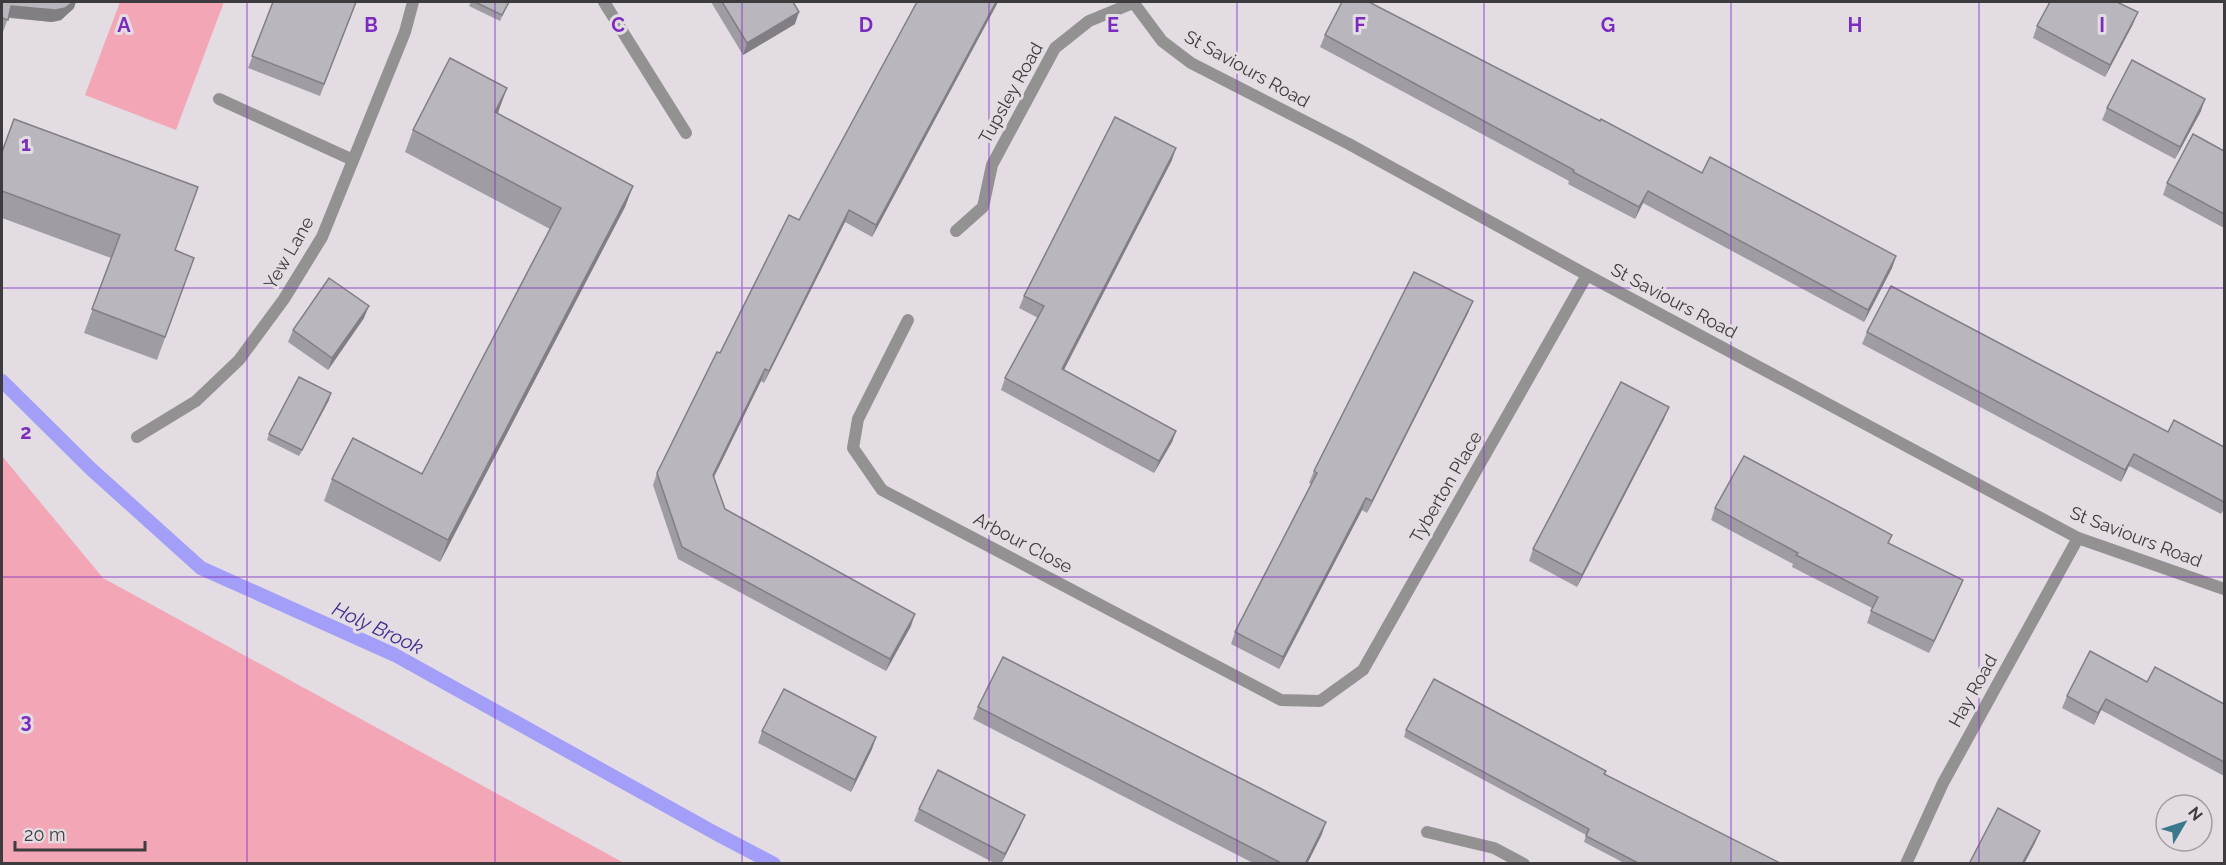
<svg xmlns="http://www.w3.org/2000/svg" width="2226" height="865" font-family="Raleway,sans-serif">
  <rect width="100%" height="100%" fill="#e3dde3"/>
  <g fill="#f3a6b5">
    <path d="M 120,2 L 224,2 L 176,130 L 85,95 Z"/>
    <path d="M 2,456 L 103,578 L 624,863 L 2,863 Z"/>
  </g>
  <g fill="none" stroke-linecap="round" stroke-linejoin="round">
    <path stroke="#a39ff8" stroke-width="14" d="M 2,381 L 91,469 L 201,568 L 395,655 L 715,833 L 774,864"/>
    <g stroke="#949192" stroke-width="12">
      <path d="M 604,2 L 686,133"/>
      <path d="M 1133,2 L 1162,41 L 1191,63 L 1349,144 L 1587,275 L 2078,538 L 2224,589"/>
      <path d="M 219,99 L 353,160"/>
      <path d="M 956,231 L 983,207 L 992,165 L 1055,48 L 1089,21 L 1133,3"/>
      <path d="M 908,320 L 858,419 L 853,448 L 882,490 L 1281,700 L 1320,701 L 1363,670 L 1587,275"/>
      <path d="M 137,437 L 196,401 L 239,360 L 284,299 L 322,237 L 405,32 L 413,2"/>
      <path d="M 1427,832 L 1494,848 L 1524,864"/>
      <path d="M 1906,864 L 1943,783 L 2078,538"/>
    </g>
  </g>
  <g fill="#9f9da3">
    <path d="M 2,2 L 74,8 L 61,20 L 52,22 L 8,18 L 3,32 L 2,31 Z"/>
    <path d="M 273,2 L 356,2 L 320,96 L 248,68 Z"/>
    <path d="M 471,2 L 509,2 L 500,21 L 469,6 Z"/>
    <path d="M 711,2 L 793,2 L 795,24 L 743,55 Z"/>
    <path d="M 998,2 L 872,237 L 845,222 L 764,383 L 761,381 L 714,477 L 725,509 L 911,626 L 886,671 L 678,559 L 653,485 L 657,473 L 720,353 L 799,220 Z"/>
    <path d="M 2133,24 L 2105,77 L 2033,38 L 2037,26 Z"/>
    <path d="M 1325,35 L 1600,121 L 1702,173 L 1896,256 L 1892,268 L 1864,322 L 1643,203 L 1635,219 L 1568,184 L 1569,181 L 1320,47 Z"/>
    <path d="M 2107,108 L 2201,111 L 2175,159 L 2102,120 Z"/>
    <path d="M 499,110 L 498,114 L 633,186 L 625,207 L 440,562 L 324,501 L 332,479 L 422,474 L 550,229 L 405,152 L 413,130 Z"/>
    <path d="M 2224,151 L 2224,228 L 2163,195 L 2167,183 Z"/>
    <path d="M 2,152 L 175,250 L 194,258 L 157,360 L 84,333 L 111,258 L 2,218 Z"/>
    <path d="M 1172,160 L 1064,370 L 1176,431 L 1172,442 L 1154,473 L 1001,390 L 1005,378 L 1038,318 L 1019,308 L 1024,296 Z"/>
    <path d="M 1473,301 L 1468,313 L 1367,513 L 1362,510 L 1279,669 L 1231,644 L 1235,632 L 1311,484 L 1309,483 L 1314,471 Z"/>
    <path d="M 364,318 L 328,370 L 288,342 L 293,330 Z"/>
    <path d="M 1867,332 L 2168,432 L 2224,447 L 2224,509 L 2221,514 L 2129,466 L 2121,482 L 1862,344 Z"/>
    <path d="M 329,400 L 299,456 L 267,440 L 269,434 Z"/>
    <path d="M 1664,419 L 1577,587 L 1529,561 L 1533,549 Z"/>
    <path d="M 1715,508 L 1889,544 L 1958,592 L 1929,653 L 1867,623 L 1872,608 L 1792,567 L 1793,564 L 1711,520 Z"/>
    <path d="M 2067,696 L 2224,704 L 2224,776 L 2101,710 L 2094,725 L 2062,708 Z"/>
    <path d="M 978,707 L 1322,834 L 1307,864 L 1255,864 L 973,719 Z"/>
    <path d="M 1406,730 L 1604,775 L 1782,864 L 1626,864 L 1584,842 L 1586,835 L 1404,737 Z"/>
    <path d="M 762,731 L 876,737 L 872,749 L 851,792 L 758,743 Z"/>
    <path d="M 919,809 L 1020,827 L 1001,864 L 996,864 L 914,821 Z"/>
  </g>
  <g fill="#827f84">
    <path d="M 76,2 L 74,8 L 61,20 L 52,22 L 7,17 L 11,6 Z"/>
    <path d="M 996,2 L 998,2 L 872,237 L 876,225 Z"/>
    <path d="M 799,12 L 795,24 L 743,55 L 747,43 Z"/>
    <path d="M 2138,12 L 2133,24 L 2105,77 L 2110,65 Z"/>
    <path d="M 507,88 L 499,110 L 487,134 L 495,112 Z"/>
    <path d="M 2205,99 L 2201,111 L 2175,159 L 2180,147 Z"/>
    <path d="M 1176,148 L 1172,160 L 1058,381 L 1062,369 Z"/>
    <path d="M 633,186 L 625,207 L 440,562 L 448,540 Z"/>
    <path d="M 1648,191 L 1643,203 L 1635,219 L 1639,207 Z"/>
    <path d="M 849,210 L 845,222 L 764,383 L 769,371 Z"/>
    <path d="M 1896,256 L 1892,268 L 1864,322 L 1868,310 Z"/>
    <path d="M 1473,301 L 1468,313 L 1367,513 L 1372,501 Z"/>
    <path d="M 369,306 L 364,318 L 328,370 L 332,358 Z"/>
    <path d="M 765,369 L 761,381 L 709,487 L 713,475 Z"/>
    <path d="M 331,393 L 329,400 L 299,456 L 302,450 Z"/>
    <path d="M 1669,407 L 1664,419 L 1577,587 L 1582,575 Z"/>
    <path d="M 1176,431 L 1172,442 L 1154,473 L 1159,461 Z"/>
    <path d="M 2134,454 L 2129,466 L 2121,482 L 2125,470 Z"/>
    <path d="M 1366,498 L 1362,510 L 1279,669 L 1283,657 Z"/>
    <path d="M 1963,580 L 1958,592 L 1929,653 L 1934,641 Z"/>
    <path d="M 915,614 L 911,626 L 886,671 L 890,659 Z"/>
    <path d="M 2106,699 L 2101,710 L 2094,725 L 2098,713 Z"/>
    <path d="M 876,737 L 872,749 L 851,792 L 855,780 Z"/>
    <path d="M 1025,815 L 1020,827 L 1001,864 L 1005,854 Z"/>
    <path d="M 1326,822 L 1322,834 L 1307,864 L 1305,864 Z"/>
    <path d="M 2040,831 L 2035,843 L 2024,864 L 2022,864 Z"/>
  </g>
  <g fill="#b9b6bd" stroke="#827f84" stroke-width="1.5">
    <path d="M 2,2 L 73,2 L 65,8 L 56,10 L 11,6 L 8,20 L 2,18 Z"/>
    <path d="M 273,2 L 356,2 L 324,84 L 252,56 Z"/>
    <path d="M 475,2 L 509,2 L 502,15 Z"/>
    <path d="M 722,2 L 793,2 L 799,12 L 747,43 Z"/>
    <path d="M 917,2 L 996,2 L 876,225 L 849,210 L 769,371 L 765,369 L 713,475 L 725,509 L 915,614 L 890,659 L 682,547 L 657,473 L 717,352 L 720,353 L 789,215 L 799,220 Z"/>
    <path d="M 1342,2 L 1369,2 L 1600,121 L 1601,119 L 1702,173 L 1710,157 L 1896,256 L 1868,310 L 1648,191 L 1639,207 L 1573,172 L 1574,170 L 1325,35 Z"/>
    <path d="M 2050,2 L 2117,2 L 2138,12 L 2110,65 L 2037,26 Z"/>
    <path d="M 450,58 L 507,88 L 495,112 L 633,186 L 448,540 L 332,479 L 353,438 L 422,474 L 561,208 L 413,130 Z"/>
    <path d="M 2132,60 L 2205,99 L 2180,147 L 2107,108 Z"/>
    <path d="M 1115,117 L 1176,148 L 1062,369 L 1176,431 L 1159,461 L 1005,378 L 1044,306 L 1024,296 Z"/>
    <path d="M 14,119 L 198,187 L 175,250 L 194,258 L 165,337 L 92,309 L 120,235 L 2,191 L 2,152 Z"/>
    <path d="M 2193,134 L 2224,151 L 2224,214 L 2167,183 Z"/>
    <path d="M 1414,272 L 1473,301 L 1372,501 L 1366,498 L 1283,657 L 1235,632 L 1317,473 L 1314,471 Z"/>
    <path d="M 329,278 L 369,306 L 332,358 L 293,330 Z"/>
    <path d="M 1891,286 L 2168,432 L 2174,420 L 2224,447 L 2224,502 L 2134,454 L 2125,470 L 1867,332 Z"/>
    <path d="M 299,377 L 331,393 L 302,450 L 269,434 Z"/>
    <path d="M 1621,382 L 1669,407 L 1582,575 L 1533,549 Z"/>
    <path d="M 1744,456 L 1892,535 L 1888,543 L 1963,580 L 1934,641 L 1871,611 L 1878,597 L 1796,555 L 1798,553 L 1715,508 Z"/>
    <path d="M 2090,651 L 2147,682 L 2155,667 L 2224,704 L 2224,762 L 2106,699 L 2098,713 L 2067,696 Z"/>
    <path d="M 1003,657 L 1326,822 L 1305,864 L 1283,864 L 978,707 Z"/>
    <path d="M 1434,679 L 1606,771 L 1604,774 L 1782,864 L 1640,864 L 1586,836 L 1589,829 L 1406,730 Z"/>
    <path d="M 784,689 L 876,737 L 855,780 L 762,731 Z"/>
    <path d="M 938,770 L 1025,815 L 1005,854 L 919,809 Z"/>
    <path d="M 1998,808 L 2040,831 L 2022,864 L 1969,864 Z"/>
  </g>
  <path fill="none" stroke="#7b2cbf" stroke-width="1.5" stroke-opacity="0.55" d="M 247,2 L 247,864M 495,2 L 495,864M 742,2 L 742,864M 989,2 L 989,864M 1237,2 L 1237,864M 1484,2 L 1484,864M 1731,2 L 1731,864M 1979,2 L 1979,864M 2,288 L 2224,288M 2,577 L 2224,577"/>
  <g text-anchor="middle" stroke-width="6" stroke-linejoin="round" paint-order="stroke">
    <g font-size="18" fill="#3d3b3d" stroke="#e3dde3">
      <text transform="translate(1247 69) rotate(29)" y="6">St Saviours Road</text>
      <text transform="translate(1011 93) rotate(-61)" y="6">Tupsley Road</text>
      <text transform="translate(289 253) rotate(-60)" y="6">Yew Lane</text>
      <text transform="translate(1674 301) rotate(28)" y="6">St Saviours Road</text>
      <text transform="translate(1446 487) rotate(-60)" y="6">Tyberton Place</text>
      <text transform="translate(2136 537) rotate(21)" y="6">St Saviours Road</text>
      <text transform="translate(1023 543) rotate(28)" y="6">Arbour Close</text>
      <text transform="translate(1973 691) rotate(-61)" y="6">Hay Road</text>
    </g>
    <g font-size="20" font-style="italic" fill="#3f2c90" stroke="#e3dde3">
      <text transform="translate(378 628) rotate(25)" y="7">Holy Brook</text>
    </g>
  </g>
  <g font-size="20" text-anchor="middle" font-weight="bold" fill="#7b2cbf" stroke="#e3dde3" stroke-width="6" stroke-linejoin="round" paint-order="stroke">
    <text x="124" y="32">A</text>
    <text x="371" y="32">B</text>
    <text x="618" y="32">C</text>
    <text x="866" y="32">D</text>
    <text x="1113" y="32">E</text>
    <text x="1360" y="32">F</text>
    <text x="1608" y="32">G</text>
    <text x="1855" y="32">H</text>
    <text x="2102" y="32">I</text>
    <text x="26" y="151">1</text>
    <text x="26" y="439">2</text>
    <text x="26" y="728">3</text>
  </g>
  <rect width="2226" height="865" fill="none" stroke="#3d3b3d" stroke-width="6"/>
  <g transform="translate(2184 823) rotate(51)"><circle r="28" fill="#e3dde3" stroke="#a19ca1" stroke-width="1.5"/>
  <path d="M0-4.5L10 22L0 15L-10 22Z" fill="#3a788e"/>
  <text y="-9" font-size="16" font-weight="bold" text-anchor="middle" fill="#3d3b3d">N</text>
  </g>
  <path d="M15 841v9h130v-9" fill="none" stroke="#3d3b3d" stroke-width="3"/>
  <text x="24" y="841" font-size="18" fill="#3d3b3d" stroke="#e3dde3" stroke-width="4.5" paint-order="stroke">20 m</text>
</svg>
